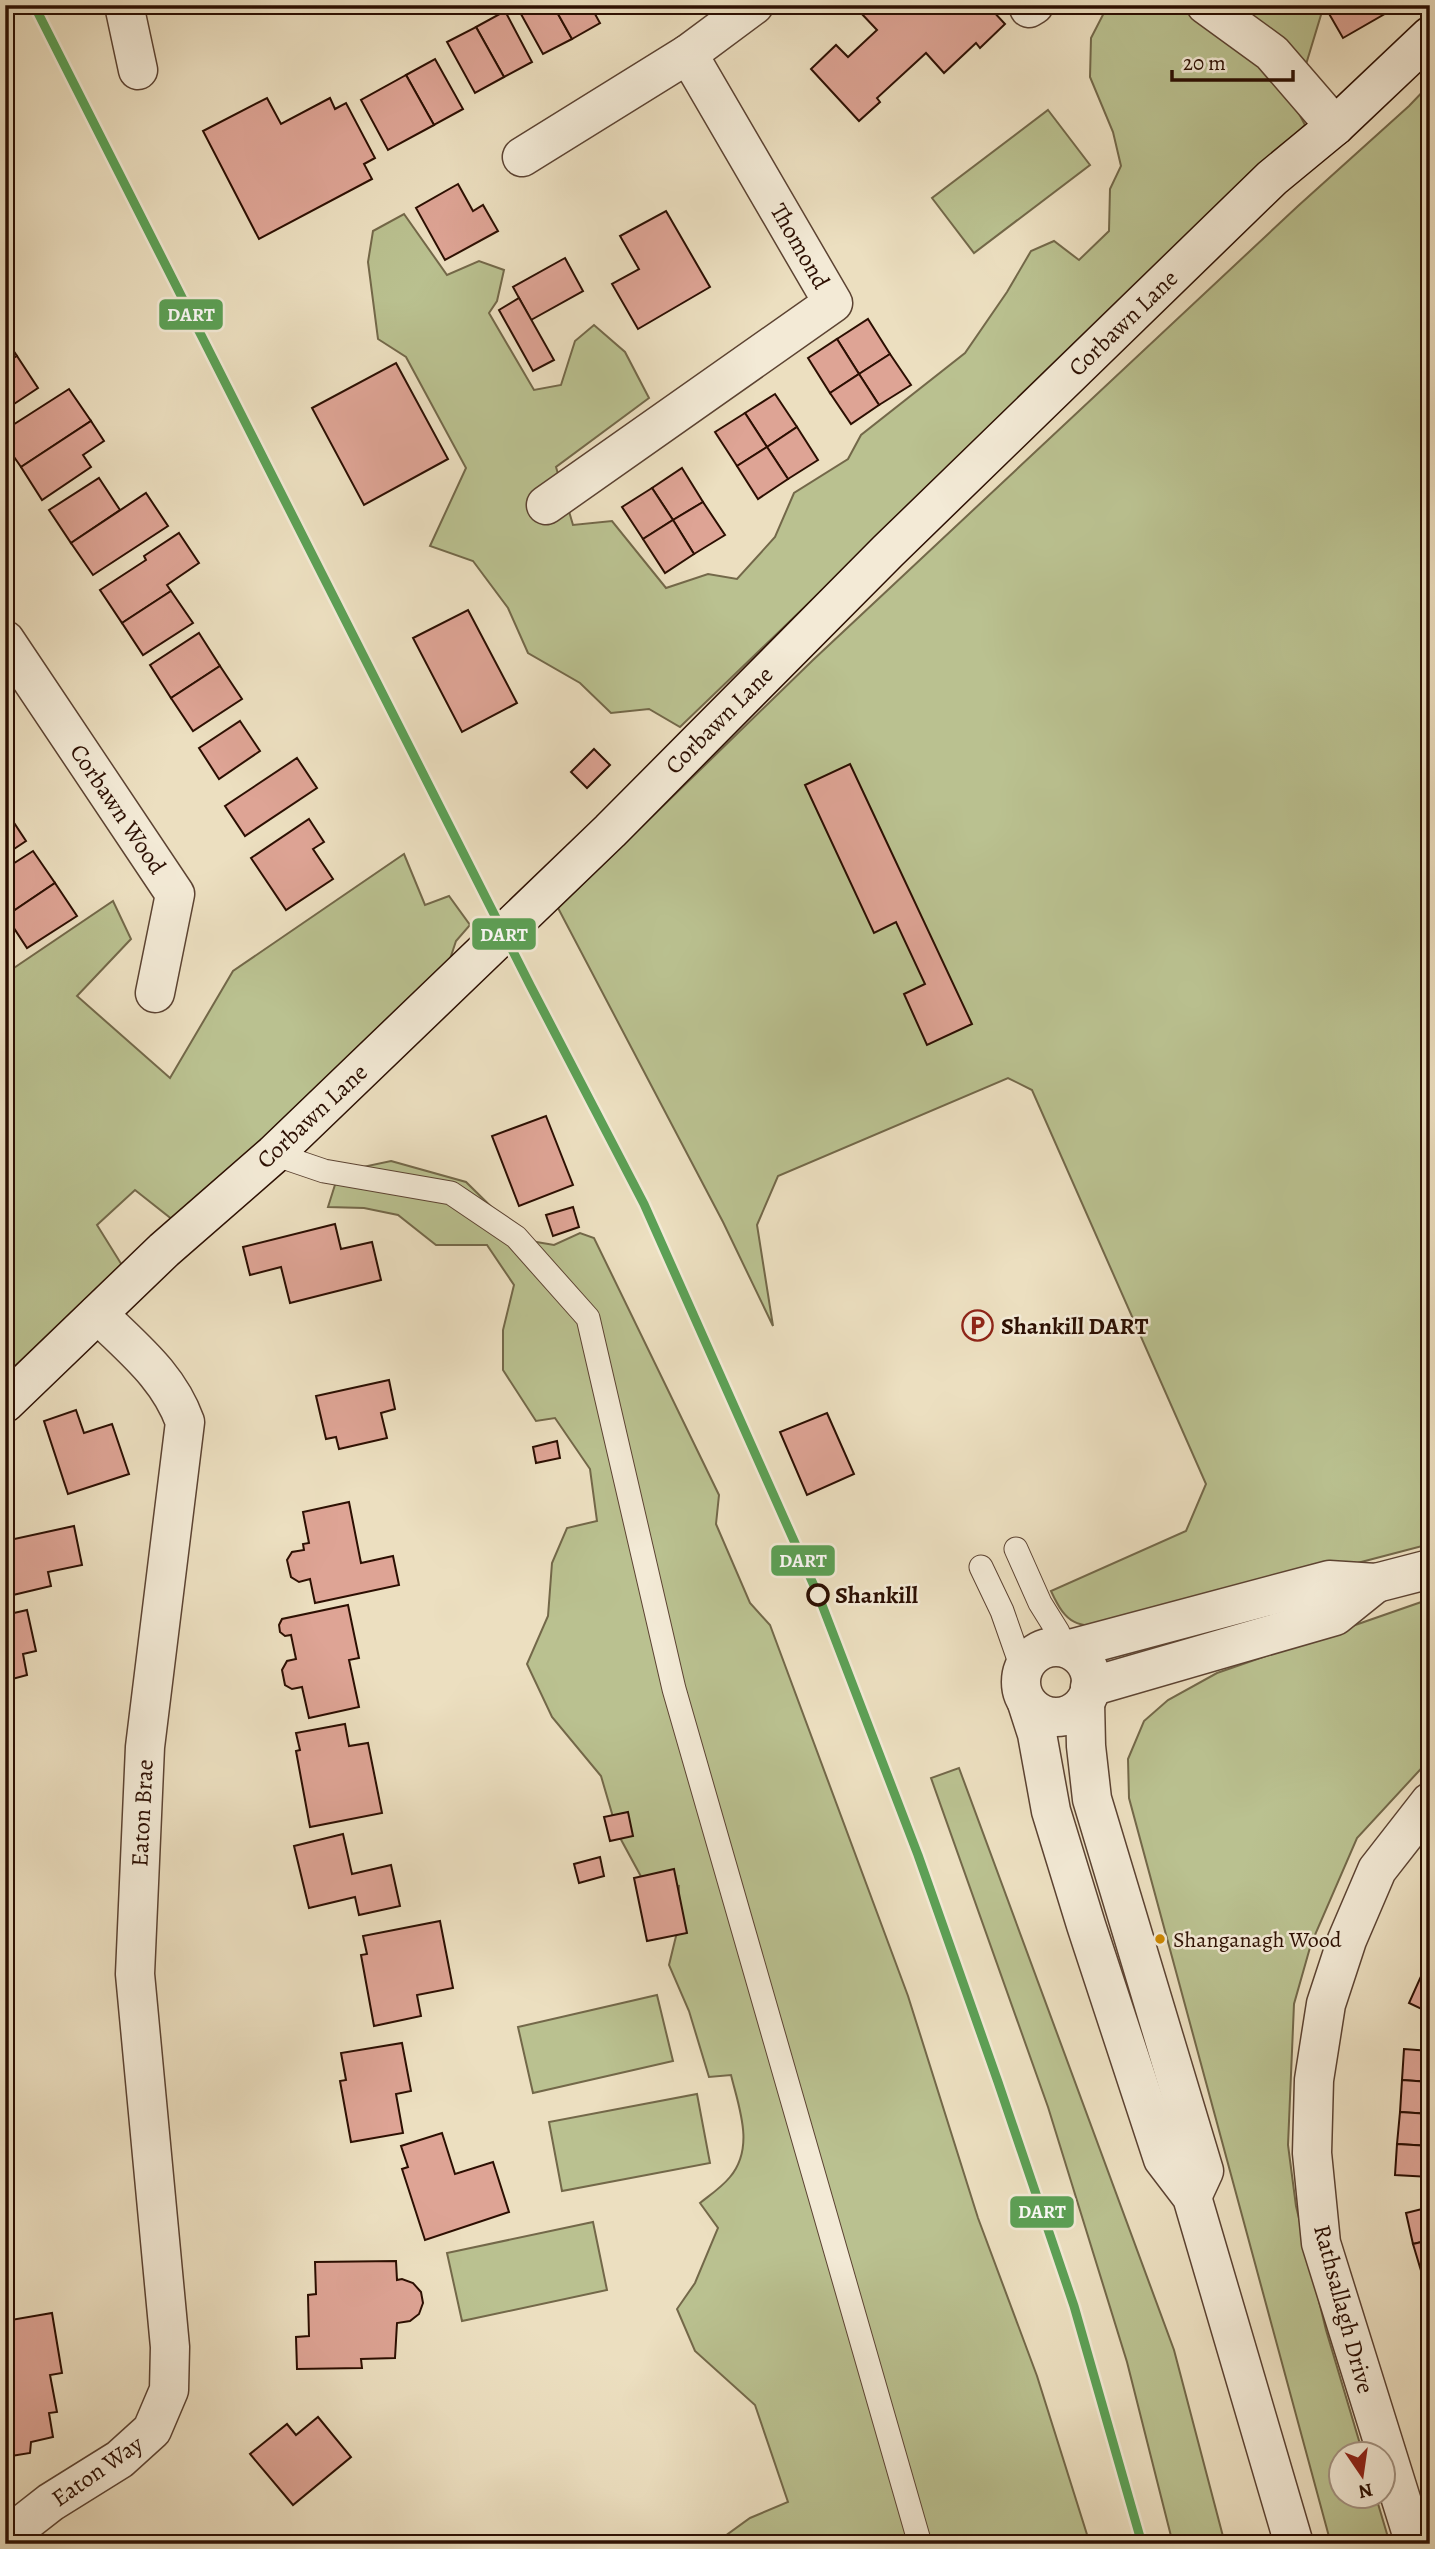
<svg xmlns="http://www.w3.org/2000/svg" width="1435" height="2549" font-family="Alegreya,serif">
  <rect width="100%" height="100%" fill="#ecdfc0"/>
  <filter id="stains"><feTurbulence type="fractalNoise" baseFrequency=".00286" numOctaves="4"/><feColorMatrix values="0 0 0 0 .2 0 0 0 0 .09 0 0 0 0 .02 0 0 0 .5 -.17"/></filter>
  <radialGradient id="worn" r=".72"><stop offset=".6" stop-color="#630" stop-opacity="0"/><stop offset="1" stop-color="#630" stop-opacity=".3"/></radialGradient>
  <g fill="#bac190" stroke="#736849" stroke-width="2">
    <path d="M 1108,5 L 1324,5 L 1294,104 L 1305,125 L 680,727 L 649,709 L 611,713 L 580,683 L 528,653 L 508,608 L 473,561 L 430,546 L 466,468 L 406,357 L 378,339 L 368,262 L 373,231 L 404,214 L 447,275 L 479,261 L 504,270 L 497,301 L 489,313 L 534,390 L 561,385 L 575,341 L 594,325 L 625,352 L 649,398 L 556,467 L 573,525 L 612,521 L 666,588 L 708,574 L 737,579 L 775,537 L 794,493 L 848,459 L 861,435 L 965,353 L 1007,292 L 1031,251 L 1054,241 L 1079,260 L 1109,231 L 1110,189 L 1121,166 L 1113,132 L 1090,77 L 1091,38 Z"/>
    <path d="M 1430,84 L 1430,1544 L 1113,1627 C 1076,1626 1067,1626 1051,1591 L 1186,1531 L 1206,1484 L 1032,1090 L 1008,1078 L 778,1176 L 757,1225 L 773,1326 L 723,1222 L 558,908 L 813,660 L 1298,206 L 1409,106 Z"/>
    <path d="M 1048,110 L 1090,165 L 974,253 L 932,198 Z"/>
    <path d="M 404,854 L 425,905 L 449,896 L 470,925 L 456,941 L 450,959 L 187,1213 L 173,1220 L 135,1190 L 97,1225 L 125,1270 L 5,1385 L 5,974 L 113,901 L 131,939 L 77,996 L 170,1078 L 233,971 Z"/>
    <path d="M 391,1161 L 466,1182 L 525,1240 L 554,1245 L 580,1233 L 594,1238 L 719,1495 L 716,1524 L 750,1603 L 770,1625 L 908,1996 L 978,2218 L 1037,2376 L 1090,2544 L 714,2544 L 750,2518 L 788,2502 L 755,2405 L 695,2351 L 677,2309 L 695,2283 L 718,2228 L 700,2203 C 710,2195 722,2187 730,2177 C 755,2147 739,2108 731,2075 L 709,2077 L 689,2011 L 669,1965 L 677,1932 L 679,1886 L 644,1882 L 618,1834 L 601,1776 L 552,1717 L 527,1664 L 548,1616 L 552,1563 L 567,1528 L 597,1521 L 590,1469 L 555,1418 L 536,1421 L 503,1370 L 503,1330 L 514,1285 L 487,1245 L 436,1245 L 398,1215 L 364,1208 L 328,1207 L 339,1172 Z"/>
    <path d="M 1430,1599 L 1430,1759 L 1357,1838 L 1311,1944 L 1294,2004 L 1288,2145 L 1296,2206 L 1326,2330 L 1363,2454 L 1340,2454 L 1340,2496 L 1376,2497 L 1390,2544 L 1331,2544 L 1129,1798 L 1128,1759 L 1144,1721 L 1168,1700 L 1217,1673 Z"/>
    <path d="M 959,1768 L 1174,2350 L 1225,2544 L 1173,2544 L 1127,2362 L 1048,2107 L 931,1778 Z"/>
    <path d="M 657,1995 L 673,2061 L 533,2093 L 518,2027 Z"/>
    <path d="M 697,2094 L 710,2163 L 562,2191 L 549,2122 Z"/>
    <path d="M 593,2222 L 607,2290 L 462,2321 L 447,2253 Z"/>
  </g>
  <g fill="#dea495" stroke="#2c0f02" stroke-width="2">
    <path d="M 516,5 L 553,5 L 572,39 L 543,54 Z"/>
    <path d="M 553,5 L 590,5 L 600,23 L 572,39 Z"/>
    <path d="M 868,5 L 994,5 L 990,8 L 1005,24 L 980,48 L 976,43 L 944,73 L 926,53 L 877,98 L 880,102 L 859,121 L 811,69 L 836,45 L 848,57 L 877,30 L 860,12 Z"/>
    <path d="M 1324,5 L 1394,5 L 1395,8 L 1343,38 Z"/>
    <path d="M 505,11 L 532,62 L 504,77 L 476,27 Z"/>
    <path d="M 476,27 L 504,77 L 475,93 L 447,42 Z"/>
    <path d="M 435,59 L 463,109 L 434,125 L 406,75 Z"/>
    <path d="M 406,75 L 434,125 L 388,150 L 361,100 Z"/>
    <path d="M 267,98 L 281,124 L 330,98 L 335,109 L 346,103 L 375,158 L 364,164 L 372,179 L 259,239 L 203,131 Z"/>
    <path d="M 458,184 L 473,211 L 483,205 L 498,231 L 445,260 L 416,208 Z"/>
    <path d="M 666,211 L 710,287 L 638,329 L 612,284 L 639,269 L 620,236 Z"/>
    <path d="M 565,258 L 583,291 L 531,320 L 513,287 Z"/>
    <path d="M 519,298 L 554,360 L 533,371 L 499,310 Z"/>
    <path d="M 868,319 L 890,354 L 859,374 L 837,339 Z"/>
    <path d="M 5,338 L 17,356 L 5,363 Z"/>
    <path d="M 837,339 L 859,374 L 830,393 L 808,358 Z"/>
    <path d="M 890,354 L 911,385 L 879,405 L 859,374 Z"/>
    <path d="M 17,356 L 38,388 L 5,410 L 5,363 Z"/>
    <path d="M 396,363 L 448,459 L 364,505 L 312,408 Z"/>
    <path d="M 859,374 L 879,405 L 851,424 L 830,393 Z"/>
    <path d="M 69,389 L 91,421 L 21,467 L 5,444 L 5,430 Z"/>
    <path d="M 775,394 L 797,427 L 767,447 L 745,413 Z"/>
    <path d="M 745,413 L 767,447 L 737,466 L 715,432 Z"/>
    <path d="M 91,421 L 104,441 L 83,455 L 91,467 L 42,500 L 21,467 Z"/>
    <path d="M 797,427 L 818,460 L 788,479 L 767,447 Z"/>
    <path d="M 767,447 L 788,479 L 758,499 L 737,466 Z"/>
    <path d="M 682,468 L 703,502 L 673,520 L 652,488 Z"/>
    <path d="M 99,478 L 120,510 L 71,543 L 49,510 Z"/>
    <path d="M 652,488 L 673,520 L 643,539 L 622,507 Z"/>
    <path d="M 146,493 L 168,526 L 93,575 L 71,543 Z"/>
    <path d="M 703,502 L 725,535 L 694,554 L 673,520 Z"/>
    <path d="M 673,520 L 694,554 L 665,573 L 643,539 Z"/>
    <path d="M 179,533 L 199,563 L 167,585 L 171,591 L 122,623 L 100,590 L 146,560 L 144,556 Z"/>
    <path d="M 171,591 L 193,623 L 143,655 L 122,623 Z"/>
    <path d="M 468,610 L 517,703 L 462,732 L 413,638 Z"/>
    <path d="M 199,633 L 220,666 L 171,698 L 150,665 Z"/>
    <path d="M 220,666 L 242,699 L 193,731 L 171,698 Z"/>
    <path d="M 240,721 L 260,751 L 219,779 L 199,748 Z"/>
    <path d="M 594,749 L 610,765 L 587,788 L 571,772 Z"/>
    <path d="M 297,758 L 317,788 L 245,836 L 225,806 Z"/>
    <path d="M 850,764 L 972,1024 L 927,1045 L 904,994 L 925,984 L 896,922 L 874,933 L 805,785 Z"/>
    <path d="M 5,809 L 26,841 L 5,855 Z"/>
    <path d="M 309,819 L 324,842 L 313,849 L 333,879 L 286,910 L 251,858 Z"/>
    <path d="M 33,851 L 55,883 L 6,916 L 5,869 Z"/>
    <path d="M 55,883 L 77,916 L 27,948 L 6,916 Z"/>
    <path d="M 546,1116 L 573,1185 L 519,1206 L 492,1136 Z"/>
    <path d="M 573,1207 L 579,1227 L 553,1236 L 546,1215 Z"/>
    <path d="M 335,1224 L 341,1249 L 372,1242 L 381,1280 L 290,1303 L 281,1267 L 250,1275 L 243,1247 Z"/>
    <path d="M 389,1380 L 395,1409 L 381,1413 L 387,1438 L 339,1449 L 336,1437 L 326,1439 L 316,1396 Z"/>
    <path d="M 76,1410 L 84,1433 L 112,1424 L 129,1474 L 68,1494 L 44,1421 Z"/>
    <path d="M 827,1413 L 854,1474 L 807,1495 L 780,1432 Z"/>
    <path d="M 557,1441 L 560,1458 L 536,1463 L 533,1447 Z"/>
    <path d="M 349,1502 L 361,1563 L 393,1556 L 399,1585 L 315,1603 L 310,1579 L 299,1582 L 291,1577 L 287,1560 L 292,1552 L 304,1550 L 303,1544 L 309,1543 L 303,1512 Z"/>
    <path d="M 74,1526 L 82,1565 L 48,1572 L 51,1586 L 13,1595 L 12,1590 L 5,1592 L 5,1541 Z"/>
    <path d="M 348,1605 L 359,1658 L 349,1660 L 359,1707 L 309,1718 L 302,1687 L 292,1689 L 285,1685 L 282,1670 L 287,1661 L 296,1659 L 291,1635 L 285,1636 L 280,1632 L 279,1625 L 282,1619 Z"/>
    <path d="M 27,1610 L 36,1651 L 23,1654 L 27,1675 L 5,1681 L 5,1615 Z"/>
    <path d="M 345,1724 L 349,1746 L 368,1743 L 382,1813 L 310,1827 L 296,1751 L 300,1750 L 296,1733 Z"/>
    <path d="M 628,1812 L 633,1836 L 610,1841 L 604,1817 Z"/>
    <path d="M 343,1834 L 352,1874 L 391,1865 L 400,1906 L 359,1915 L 355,1897 L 309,1908 L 294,1846 Z"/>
    <path d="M 600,1857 L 604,1876 L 579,1883 L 574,1864 Z"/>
    <path d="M 674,1869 L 687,1933 L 647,1941 L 634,1878 Z"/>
    <path d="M 440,1921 L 453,1988 L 417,1995 L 421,2016 L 374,2026 L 361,1955 L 367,1954 L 363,1936 Z"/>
    <path d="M 1430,1957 L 1430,1978 L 1422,1974 Z"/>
    <path d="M 1422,1974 L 1430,1978 L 1430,2013 L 1409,2003 Z"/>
    <path d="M 402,2043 L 411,2091 L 396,2094 L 403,2133 L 351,2142 L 340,2081 L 346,2080 L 341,2053 Z"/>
    <path d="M 1404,2049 L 1430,2051 L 1430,2082 L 1402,2080 Z"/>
    <path d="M 1402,2080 L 1430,2082 L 1430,2114 L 1400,2112 Z"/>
    <path d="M 1400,2112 L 1430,2114 L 1430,2146 L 1397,2144 Z"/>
    <path d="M 442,2133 L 455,2174 L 493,2162 L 509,2212 L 425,2240 L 402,2169 L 408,2167 L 401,2146 Z"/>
    <path d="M 1397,2144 L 1430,2146 L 1430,2177 L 1395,2175 Z"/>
    <path d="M 1430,2207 L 1430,2240 L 1413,2244 L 1406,2213 Z"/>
    <path d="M 1430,2240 L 1430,2272 L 1422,2274 L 1413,2244 Z"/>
    <path d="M 396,2261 L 397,2280 L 402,2279 L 413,2283 L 421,2292 L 423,2303 L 419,2314 L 410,2321 L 397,2323 L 395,2358 L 361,2359 L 362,2368 L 297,2369 L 296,2337 L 309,2336 L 308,2295 L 316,2294 L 315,2262 Z"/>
    <path d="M 1430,2272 L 1430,2304 L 1422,2274 Z"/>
    <path d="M 52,2313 L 62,2373 L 50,2375 L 57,2412 L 49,2413 L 53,2437 L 31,2442 L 30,2453 L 5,2457 L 5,2321 Z"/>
    <path d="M 318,2417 L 351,2457 L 293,2505 L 250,2454 L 287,2424 L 296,2435 Z"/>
  </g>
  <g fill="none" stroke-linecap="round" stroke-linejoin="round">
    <defs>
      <g id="lane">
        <path d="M 274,1154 L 324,1171 L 451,1193 L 516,1237 L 588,1318 L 674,1689 L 920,2544"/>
        <path d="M 1016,1549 L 1040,1603 L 1058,1632 L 1060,1647"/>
        <path d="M 981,1567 L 1002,1611 L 1022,1668"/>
      </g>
      <g id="street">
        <path d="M 124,5 L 138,70"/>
        <path d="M 1028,5 L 1029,8 L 1034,5"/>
        <path d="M 1206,5 L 1272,53 L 1335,126"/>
        <path d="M 688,54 L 754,5"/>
        <path d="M 522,157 L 688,54 L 833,303 L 546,505"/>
        <path d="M 5,640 L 175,894 L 155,993"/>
        <circle cx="1056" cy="1682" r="35"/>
        <path d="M 1070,1649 L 1329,1580 L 1376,1583 L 1430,1569"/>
        <path d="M 1090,1687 L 1335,1616 L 1376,1583"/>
        <path d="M 1085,1702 L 1086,1746 L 1092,1799 L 1204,2171 L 1192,2197"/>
        <path d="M 1027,1703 L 1037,1734 L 1051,1811 L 1086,1925 L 1163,2159 L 1192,2197 L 1294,2544"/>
        <path d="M 5,2538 L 51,2502 L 120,2459 L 152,2430 L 169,2390 L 170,2347 L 135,1974 L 145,1747 L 185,1422 C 168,1375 132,1348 98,1314"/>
        <path d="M 1415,2544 L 1321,2243 L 1312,2153 L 1314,2080 L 1326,2004 L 1347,1940 L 1377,1870 L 1430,1802"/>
      </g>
      <path id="secondary" d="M 5,1403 L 164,1250 L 274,1154 L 610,831 L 888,551 L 1272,178 L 1335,126 L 1430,36"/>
    </defs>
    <use href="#lane" stroke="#5c4332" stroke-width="25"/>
    <use href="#street" stroke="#5c4332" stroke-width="41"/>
    <use href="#secondary" stroke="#2c0f02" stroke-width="41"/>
    <use href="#lane" stroke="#f3ead6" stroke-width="23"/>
    <use href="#street" stroke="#f3ead6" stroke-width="38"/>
    <use href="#secondary" stroke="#f3ead6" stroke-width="38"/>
    <defs>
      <path id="rail-1" d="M 34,5 L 531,987 L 644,1204 L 819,1597 L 918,1855 L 998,2082 L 1074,2306 L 1142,2544"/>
    </defs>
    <use href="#rail-1" stroke="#f3ead6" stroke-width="14"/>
    <use href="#rail-1" stroke="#5ca156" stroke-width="9"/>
  </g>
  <defs>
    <symbol id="parking-ring" viewBox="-11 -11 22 22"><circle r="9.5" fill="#f3ead6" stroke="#8f2418" stroke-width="1.5"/><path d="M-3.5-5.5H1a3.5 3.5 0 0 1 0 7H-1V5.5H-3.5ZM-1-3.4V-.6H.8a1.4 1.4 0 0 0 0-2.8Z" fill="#8f2418"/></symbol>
  </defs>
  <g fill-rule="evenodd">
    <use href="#parking-ring" x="960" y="1308" width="35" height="35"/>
  </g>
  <circle fill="#f3ead6" stroke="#2c0f02" stroke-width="3.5" cx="818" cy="1595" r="10"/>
  <circle fill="#ce8800" stroke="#f3ead6" stroke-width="2.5" cx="1160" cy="1939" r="6"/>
  <g text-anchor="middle" stroke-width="5" stroke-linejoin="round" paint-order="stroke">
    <g font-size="22" fill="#2c0f02" stroke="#f3ead6" text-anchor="start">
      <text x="1173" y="1947">Shanganagh Wood</text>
    </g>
    <g font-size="24" fill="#2c0f02" stroke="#f3ead6">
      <text transform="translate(800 246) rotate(60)" y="8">Thomond</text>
      <text transform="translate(1123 323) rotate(-44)" y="8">Corbawn Lane</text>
      <text transform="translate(719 720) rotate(-45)" y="8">Corbawn Lane</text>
      <text transform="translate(118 809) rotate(56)" y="8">Corbawn Wood</text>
      <text transform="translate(312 1116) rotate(-43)" y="8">Corbawn Lane</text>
      <text transform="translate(142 1813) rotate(-87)" y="8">Eaton Brae</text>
      <text transform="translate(1344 2309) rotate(75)" y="8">Rathsallagh Drive</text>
      <text transform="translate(97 2471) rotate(-35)" y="8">Eaton Way</text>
    </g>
    <g font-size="24" font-weight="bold" fill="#2c0f02" stroke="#f3ead6" text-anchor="start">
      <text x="1001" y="1334">Shankill DART</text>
    </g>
    <g font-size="24" font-weight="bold" fill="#2c0f02" stroke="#f3ead6" text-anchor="start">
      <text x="835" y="1603">Shankill</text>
    </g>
  </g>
  <g stroke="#f3ead6" stroke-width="2.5">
    <rect x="158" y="298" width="66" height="33" rx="7" fill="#5ca156"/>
    <rect x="471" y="917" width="66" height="34" rx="7" fill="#5ca156"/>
    <rect x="770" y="1544" width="66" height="33" rx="7" fill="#5ca156"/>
    <rect x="1009" y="2195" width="66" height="34" rx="7" fill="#5ca156"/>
  </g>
  <g font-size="19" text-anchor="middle" font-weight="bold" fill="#fff">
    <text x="191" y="321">DART</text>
    <text x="504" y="941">DART</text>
    <text x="803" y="1567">DART</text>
    <text x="1042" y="2218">DART</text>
  </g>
  <rect width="1435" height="2549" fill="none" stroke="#ecdfc0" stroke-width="28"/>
  <rect x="7" y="7" width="1421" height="2535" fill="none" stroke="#2c0f02" stroke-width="3.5"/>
  <rect x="14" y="14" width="1407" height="2521" fill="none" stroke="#2c0f02" stroke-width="2"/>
  <g transform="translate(1362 2475) rotate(167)"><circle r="33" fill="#f3ead6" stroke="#a39281" stroke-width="2"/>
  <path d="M0-5L12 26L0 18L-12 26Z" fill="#8f2418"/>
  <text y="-10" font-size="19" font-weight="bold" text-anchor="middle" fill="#2c0f02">N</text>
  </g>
  <path d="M1172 70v10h121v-10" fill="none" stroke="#2c0f02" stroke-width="3.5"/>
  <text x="1183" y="70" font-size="21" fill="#2c0f02" stroke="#f3ead6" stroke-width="5" paint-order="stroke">20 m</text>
  <rect width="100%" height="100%" filter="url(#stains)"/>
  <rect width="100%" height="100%" fill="url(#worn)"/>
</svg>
